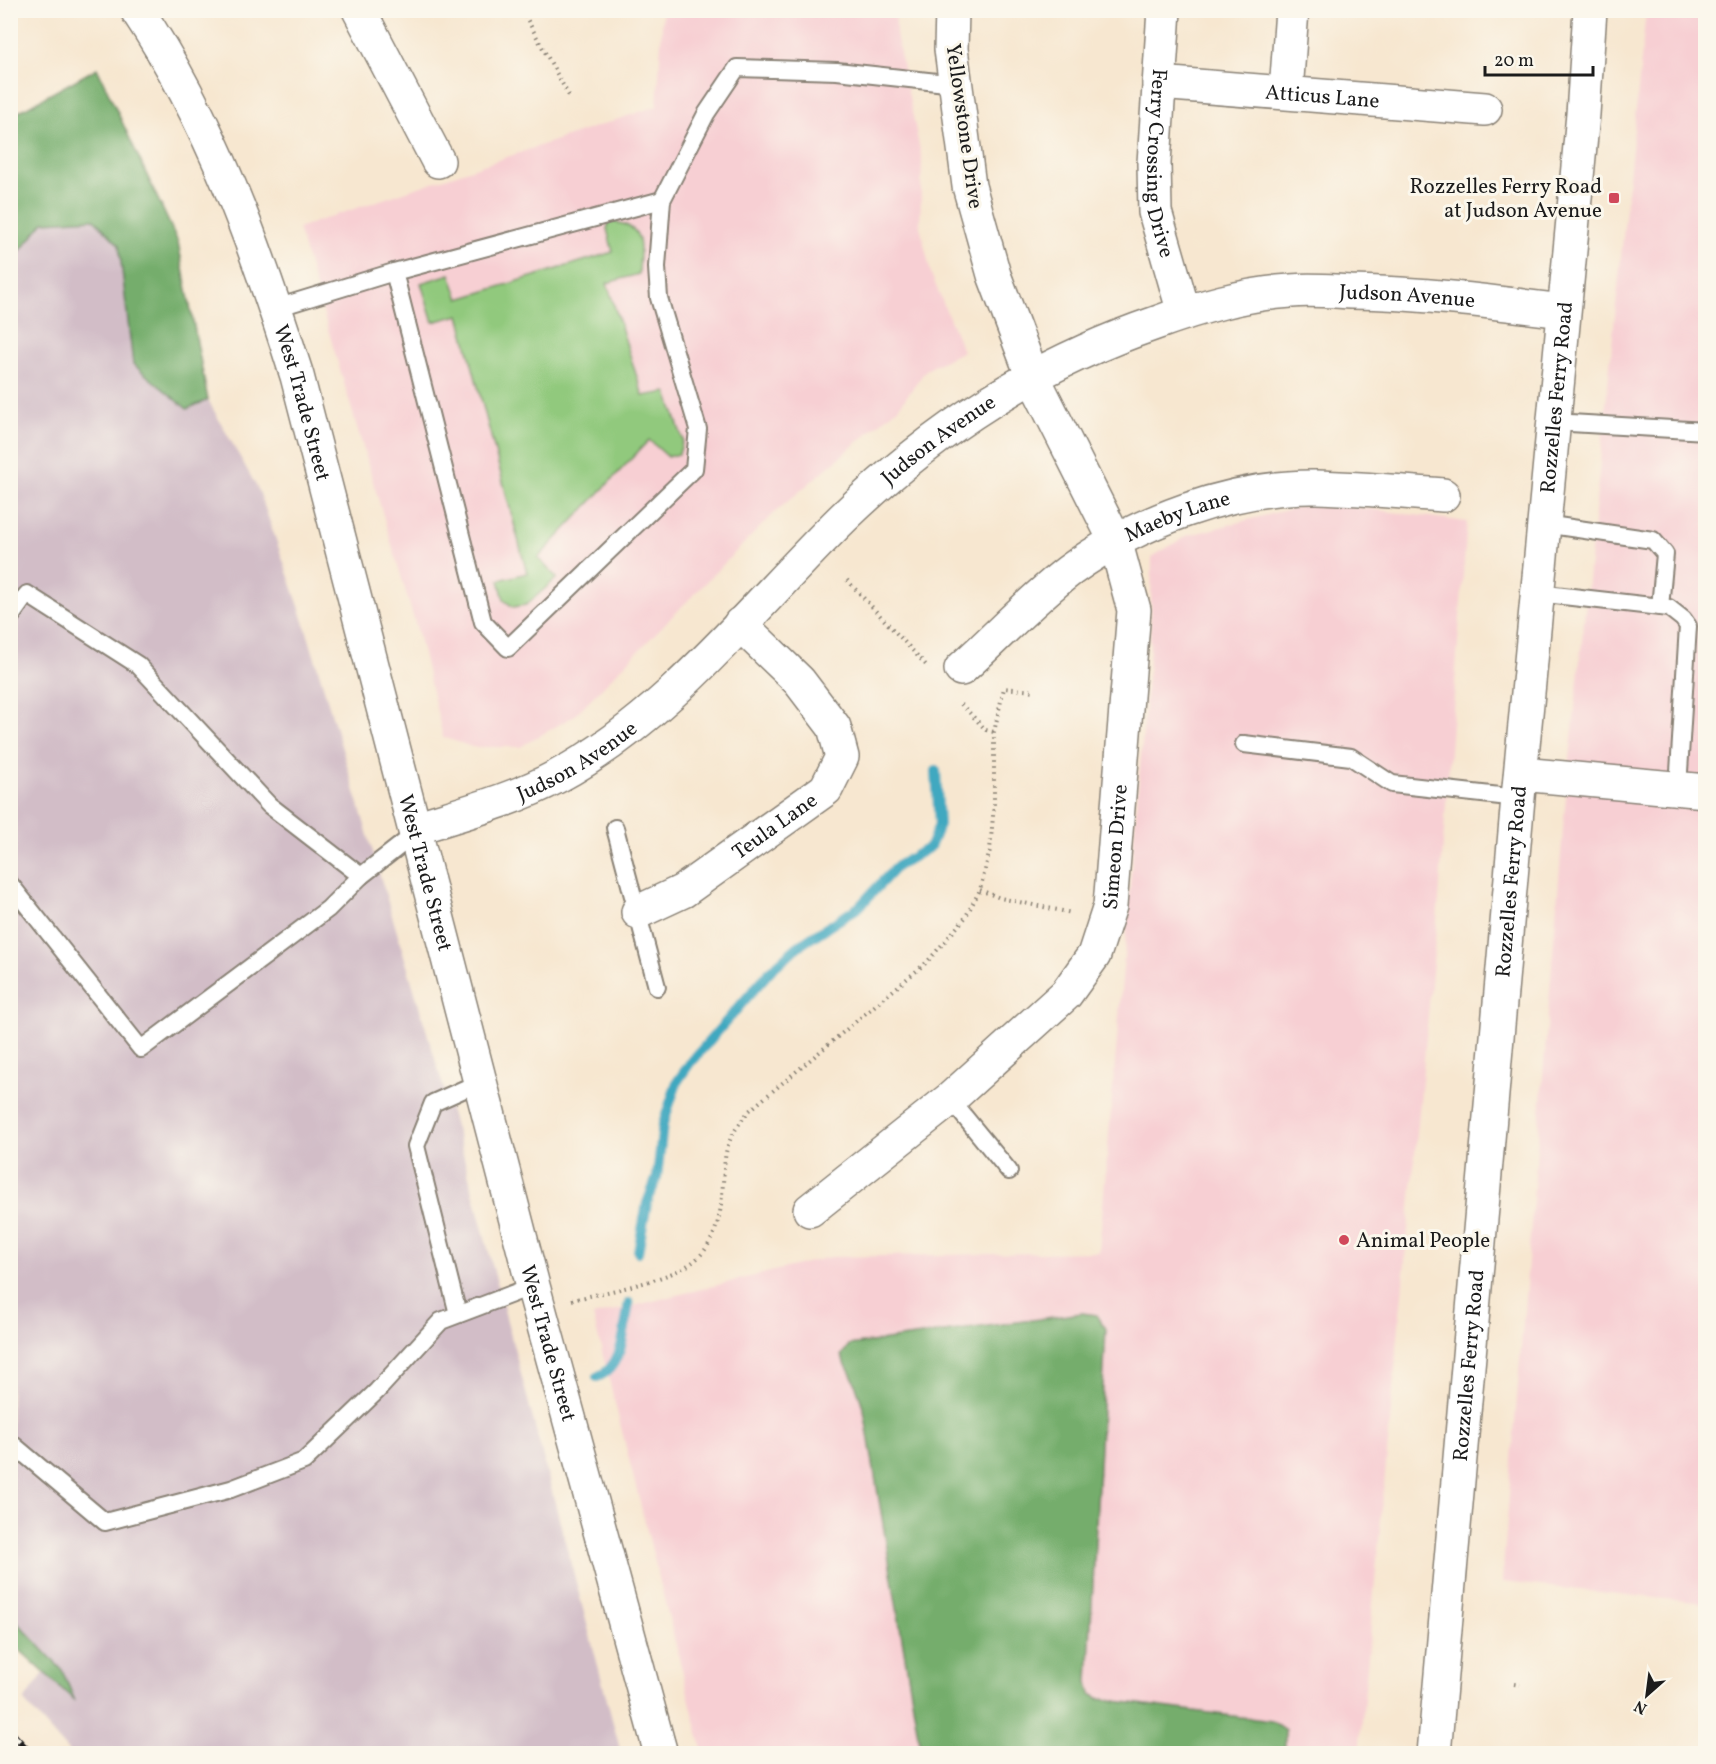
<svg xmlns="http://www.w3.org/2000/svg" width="1716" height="1764" font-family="Vollkorn,serif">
  <rect width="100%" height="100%" fill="#fbf7ec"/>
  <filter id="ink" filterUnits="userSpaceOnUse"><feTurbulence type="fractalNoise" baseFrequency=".0167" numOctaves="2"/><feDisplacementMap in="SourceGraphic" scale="12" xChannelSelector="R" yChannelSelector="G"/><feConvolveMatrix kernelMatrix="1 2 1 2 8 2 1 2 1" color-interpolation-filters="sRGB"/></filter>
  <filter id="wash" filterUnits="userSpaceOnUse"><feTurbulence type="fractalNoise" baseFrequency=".008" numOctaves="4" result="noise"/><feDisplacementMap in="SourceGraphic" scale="24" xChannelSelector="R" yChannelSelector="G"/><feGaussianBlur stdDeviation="1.35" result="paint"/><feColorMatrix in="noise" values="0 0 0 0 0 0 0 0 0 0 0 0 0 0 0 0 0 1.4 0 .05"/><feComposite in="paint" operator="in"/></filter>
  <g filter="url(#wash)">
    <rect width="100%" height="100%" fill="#f7e7d0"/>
    <g fill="#f7cfd3">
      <path d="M 663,11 L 896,11 L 896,34 L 922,160 L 920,226 L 931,274 L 963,351 L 926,370 L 899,407 L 773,514 L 574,716 L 520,747 L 472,747 L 443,737 L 418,633 L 298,228 L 657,106 Z"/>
      <path d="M 1646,11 L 1705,11 L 1705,1603 L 1502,1582 L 1564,817 Z"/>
      <path d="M 1317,502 L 1467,522 L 1439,898 L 1359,1753 L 703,1753 L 593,1316 L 830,1257 L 1099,1252 L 1150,649 L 1152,557 L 1186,536 Z"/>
    </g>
    <path fill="#d2bdc7" d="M 94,219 L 119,245 L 133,364 L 187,408 L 208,400 L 259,491 L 301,612 L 459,1139 L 621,1753 L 70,1753 L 24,1701 L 44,1673 L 74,1699 L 62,1670 L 11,1614 L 11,262 L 44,222 Z"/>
    <path fill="#91c97d" stroke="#56724c" stroke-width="1.5" d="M 609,221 C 646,225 640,243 639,274 L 607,283 L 643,396 L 667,392 L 683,440 L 679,454 L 668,457 L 649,440 L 538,558 L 557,578 L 526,605 L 513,607 L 504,600 L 499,580 L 527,573 L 459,315 L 433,322 L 421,283 L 450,274 L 459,299 L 613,252 L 607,229 Z"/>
    <g fill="#74ad6c" stroke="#486444" stroke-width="1.5">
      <path d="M 97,68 L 178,242 L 208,400 L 187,409 L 133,364 L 119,245 L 94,219 L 44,222 L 11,262 L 11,116 Z"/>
      <path d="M 1082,1313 L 1097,1315 L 1106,1329 L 1088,1682 L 1091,1694 L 1100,1699 L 1272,1721 L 1285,1730 L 1285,1753 L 921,1753 L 864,1410 L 854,1380 L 841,1356 L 849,1345 Z"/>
      <path d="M 10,1614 L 62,1670 L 75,1701 L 11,1642 Z"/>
    </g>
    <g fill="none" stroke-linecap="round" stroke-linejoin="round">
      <g stroke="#40a8c0" stroke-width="10">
        <path d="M 638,1252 L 647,1203 L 657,1177 L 663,1124 L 677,1082 L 690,1063 L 771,970 L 797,947 L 859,907 L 896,867 L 930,847 L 939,825 L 936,771"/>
        <path d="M 597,1377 C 624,1367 624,1328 629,1303"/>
      </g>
    </g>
  </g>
  <g filter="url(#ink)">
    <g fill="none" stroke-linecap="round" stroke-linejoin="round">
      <defs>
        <g id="lane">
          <path d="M 394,272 L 483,622 L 508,648 L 694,469 L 698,429 L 659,298 L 657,267 L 662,200 L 706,114 L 737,68 L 837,71 L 955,84"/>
          <path d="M 276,308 L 394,272 L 662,200"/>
          <path d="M 1553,422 L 1706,431"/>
          <path d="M 1544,524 L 1653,540 L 1665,554 L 1660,607"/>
          <path d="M 1537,593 L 1669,608 L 1683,619 L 1688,626 L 1678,788"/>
          <path d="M 10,618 L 27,594 L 138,665 L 269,805 L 361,876 L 416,833"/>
          <path d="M 1244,744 L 1351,757 L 1392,784 L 1518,798"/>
          <path d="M 615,828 L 657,987"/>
          <path d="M 10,884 L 141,1049 L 328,909 L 361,876"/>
          <path d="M 950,1099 L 1009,1171"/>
          <path d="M 458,1314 L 416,1146 L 433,1103 L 480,1082"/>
          <path d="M 10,1442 L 105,1522 L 231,1489 L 304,1461 L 377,1391 L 441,1321 L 533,1286"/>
        </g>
        <g id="street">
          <path id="s1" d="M 137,10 C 212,122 257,249 297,376 L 533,1286 L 661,1754"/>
          <path d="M 359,10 L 438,161"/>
          <path id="s2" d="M 1164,10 L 1154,163 L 1155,212 L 1184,313"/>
          <path id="s3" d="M 1159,83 L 1485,109"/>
          <path d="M 1286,92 L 1292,10"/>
          <path id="s4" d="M 961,669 C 997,637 1031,600 1069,571 C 1136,522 1231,486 1316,487 C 1358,488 1401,492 1443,495"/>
          <path d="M 1521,774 L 1706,791"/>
          <path id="s5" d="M 415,828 C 463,813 514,800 558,776 C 671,715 753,606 843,518 C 936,428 1034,365 1156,323 C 1200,307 1244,294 1291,291 C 1311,289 1331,291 1351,292 C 1423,293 1492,302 1563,311"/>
          <path id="s6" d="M 638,912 L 683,891 L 826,789 L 842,757 L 834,727 L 799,681 L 740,624"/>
          <path id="s7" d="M 810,1210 L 950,1099 L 1066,994 L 1094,955 L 1110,906 L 1134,610 L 1115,540 L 1032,375 L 994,275 L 969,186 L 951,49 L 952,10"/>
        </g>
        <g id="secondary">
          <path id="s8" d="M 1434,1754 L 1518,798 L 1583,114 L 1590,10"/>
        </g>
      </defs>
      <use href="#lane" stroke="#8a8276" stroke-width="20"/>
      <use href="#street" stroke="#8a8276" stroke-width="36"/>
      <use href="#secondary" stroke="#8a8276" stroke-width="36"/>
      <g stroke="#8a8276" stroke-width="4" stroke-dasharray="1.5 4.5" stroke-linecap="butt">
        <path d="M 522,10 L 569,96"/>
        <path d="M 847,580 L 926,665"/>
        <path d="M 961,704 L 986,730 L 994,732"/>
        <path d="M 980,890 L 1000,898 L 1072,913"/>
        <path d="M 572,1300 C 605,1292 669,1281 694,1261 C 713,1247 721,1217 722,1195 C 726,1153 721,1146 749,1111 L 927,962 L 965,918 L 980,890 L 990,850 L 994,805 L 994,732 L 1004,688 L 1034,691"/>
        <path d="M 1514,1684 L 1520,1685"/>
      </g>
      <use href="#lane" stroke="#fff" stroke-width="16"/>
      <use href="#street" stroke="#fff" stroke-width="33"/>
      <use href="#secondary" stroke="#fff" stroke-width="33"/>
      <defs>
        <path id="rail" d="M 10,1731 L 31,1754"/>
      </defs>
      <use href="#rail" stroke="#1c1c1c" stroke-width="7"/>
      <use href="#rail" stroke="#fbf7ec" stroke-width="4.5" stroke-dasharray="14" stroke-linecap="butt"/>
    </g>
  </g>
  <g fill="#d1495b" stroke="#fbf7ec" stroke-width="2">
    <rect x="1608" y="192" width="12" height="12" rx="3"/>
    <circle cx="1344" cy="1240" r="6"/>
  </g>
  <g text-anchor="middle" stroke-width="6" stroke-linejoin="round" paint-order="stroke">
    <g font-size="21" fill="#1c1c1c" stroke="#fbf7ec">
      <text dy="7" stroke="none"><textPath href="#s3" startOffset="164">Atticus Lane</textPath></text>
      <text transform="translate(965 126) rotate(82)" y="7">Yellowstone Drive</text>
      <text dy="7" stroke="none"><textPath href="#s2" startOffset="154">Ferry Crossing Drive</textPath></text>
      <text dy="7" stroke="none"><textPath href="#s5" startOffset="1166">Judson Avenue</textPath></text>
      <text dy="7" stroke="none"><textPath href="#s8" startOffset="1362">Rozzelles Ferry Road</textPath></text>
      <text dy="7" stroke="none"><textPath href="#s1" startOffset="428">West Trade Street</textPath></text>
      <text dy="7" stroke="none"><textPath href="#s5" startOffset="662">Judson Avenue</textPath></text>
      <text dy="7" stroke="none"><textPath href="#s4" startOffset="268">Maeby Lane</textPath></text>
      <text dy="7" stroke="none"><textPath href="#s5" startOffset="176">Judson Avenue</textPath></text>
      <text dy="7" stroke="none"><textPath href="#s6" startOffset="162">Teula Lane</textPath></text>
      <text dy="7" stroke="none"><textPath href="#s7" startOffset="494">Simeon Drive</textPath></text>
      <text dy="7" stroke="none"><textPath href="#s1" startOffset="914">West Trade Street</textPath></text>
      <text dy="7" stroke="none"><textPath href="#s8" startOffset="876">Rozzelles Ferry Road</textPath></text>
      <text dy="7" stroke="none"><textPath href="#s1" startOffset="1400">West Trade Street</textPath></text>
      <text dy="7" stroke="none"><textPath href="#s8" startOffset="390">Rozzelles Ferry Road</textPath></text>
    </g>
    <g font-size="21" fill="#1c1c1c" stroke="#fbf7ec" text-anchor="end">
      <text x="1602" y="193">Rozzelles Ferry Road<tspan x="1602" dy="24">at Judson Avenue</tspan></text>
      <text x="1356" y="1247" text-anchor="start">Animal People</text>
    </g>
  </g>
  <rect width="1716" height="1764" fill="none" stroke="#fbf7ec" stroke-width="36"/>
  <g transform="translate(1647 1695) rotate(208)" stroke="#fbf7ec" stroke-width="4.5" paint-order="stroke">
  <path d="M0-4.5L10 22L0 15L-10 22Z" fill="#1c1c1c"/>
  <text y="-9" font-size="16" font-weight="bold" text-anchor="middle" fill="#1c1c1c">N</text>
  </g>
  <path d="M1485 66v9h108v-9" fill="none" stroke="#1c1c1c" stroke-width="3"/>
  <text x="1494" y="66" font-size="18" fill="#1c1c1c" stroke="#fbf7ec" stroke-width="4.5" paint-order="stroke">20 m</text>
</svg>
